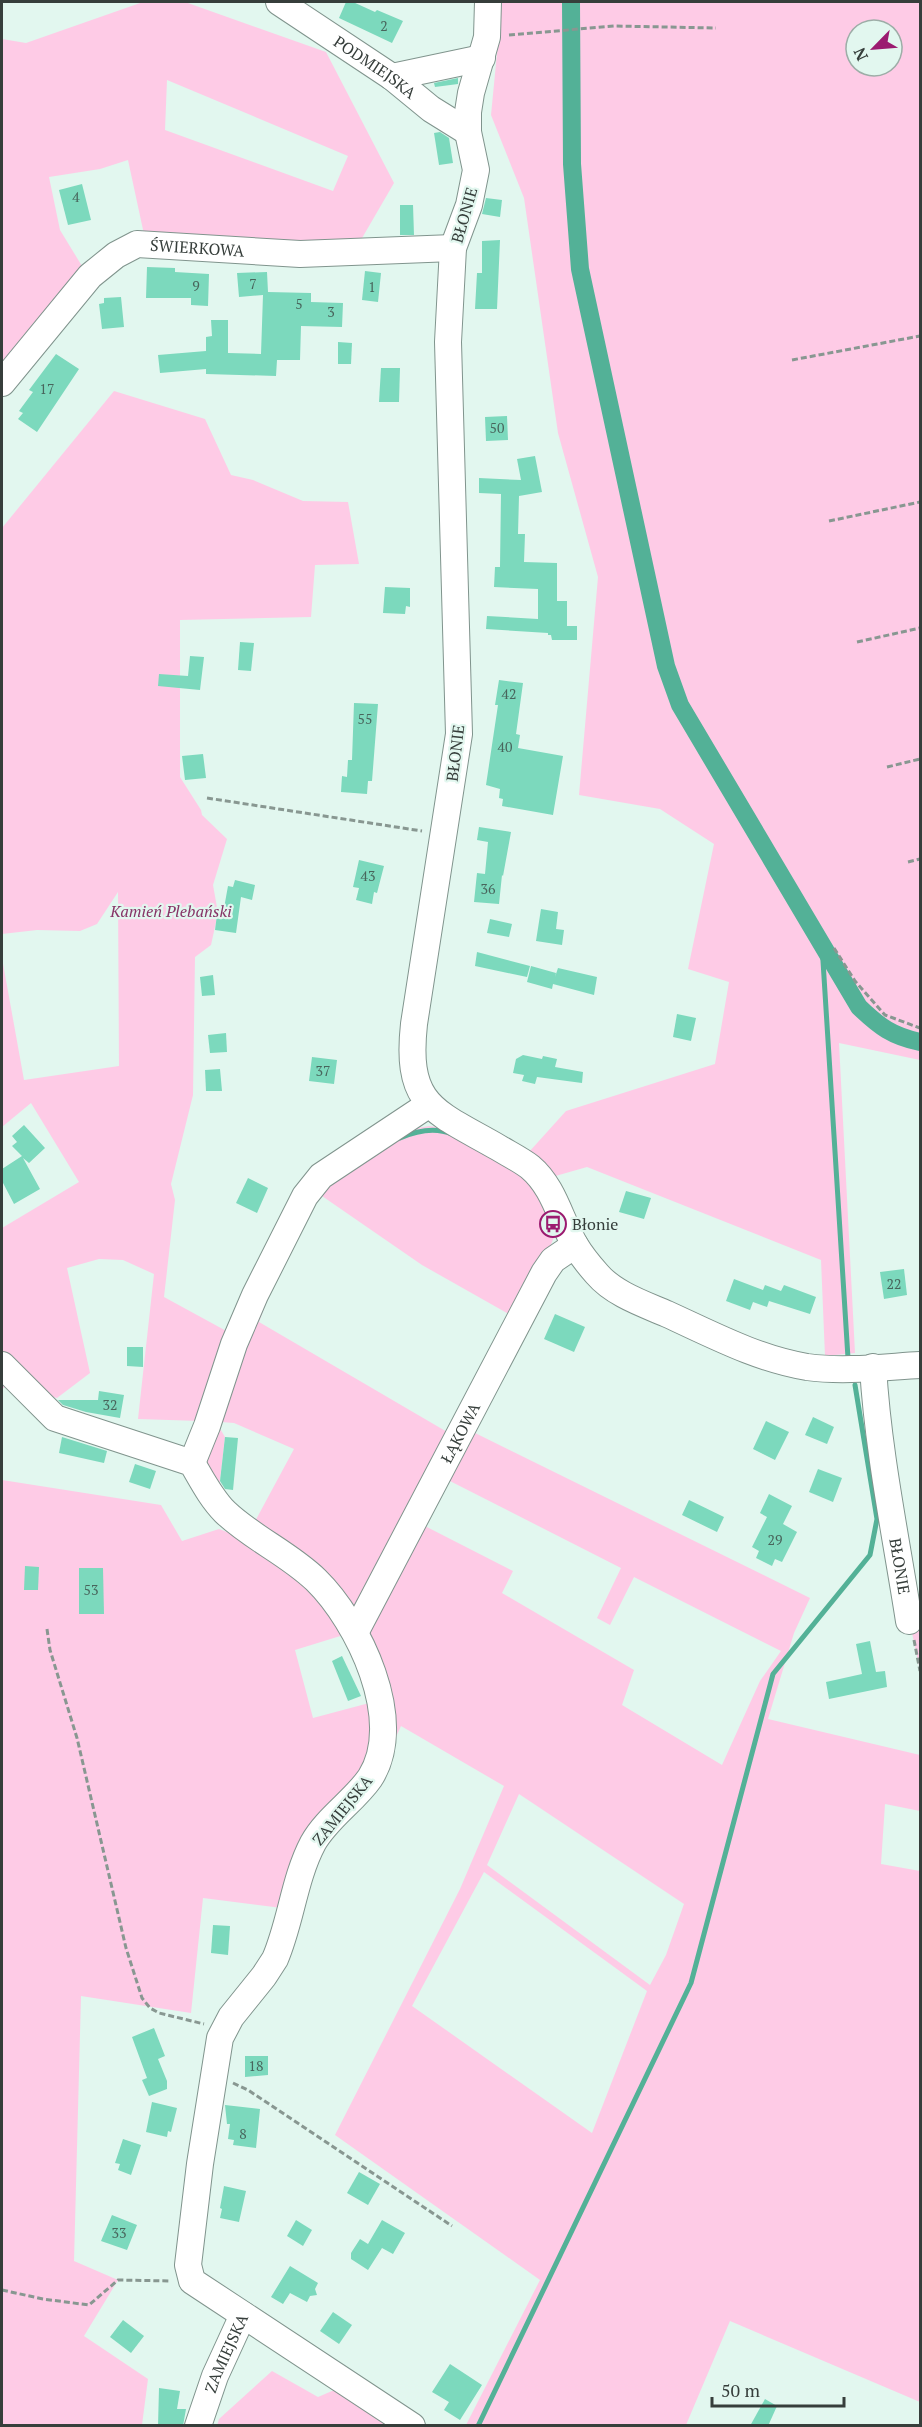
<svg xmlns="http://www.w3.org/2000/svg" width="922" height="2427" font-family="'PT Serif',serif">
  <rect width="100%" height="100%" fill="#e2f7ef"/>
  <g fill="#fecbe6" fill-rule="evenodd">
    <path d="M 143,2 L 185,2 L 326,52 L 394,183 L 358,245 L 145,239 L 128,160 L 100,169 L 49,177 L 60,230 L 85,271 L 2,367 L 2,39 L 26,43 ZM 167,80 L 348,156 L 333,191 L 165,130 Z"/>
    <path d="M 502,2 L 920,2 L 920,1060 L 839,1043 L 855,1353 L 825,1356 L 821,1260 L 587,1167 L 552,1177 L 529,1152 L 566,1111 L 715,1064 L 729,982 L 688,969 L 714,844 L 660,809 L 579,795 L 598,577 L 558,433 L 524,198 L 491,115 ZM 856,30 L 892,30 L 892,66 L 856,66 Z"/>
    <path d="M 114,391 L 205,419 L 231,475 L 253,480 L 303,501 L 348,502 L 359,564 L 315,565 L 311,617 L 180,620 L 180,777 L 201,810 L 202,815 L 227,839 L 213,885 L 218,913 L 211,945 L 195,957 L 193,1095 L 171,1184 L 175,1200 L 164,1297 L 230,1333 L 200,1421 L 138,1419 L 154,1274 L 123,1260 L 99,1259 L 67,1268 L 90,1373 L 57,1398 L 8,1385 L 2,1389 L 2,1228 L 79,1182 L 31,1103 L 2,1127 L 2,958 L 24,1080 L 119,1066 L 118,892 L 97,924 L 80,931 L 37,930 L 2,934 L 2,528 Z"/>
    <path d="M 429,1126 L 446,1128 L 532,1177 L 556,1223 L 554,1237 L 548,1252 L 514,1317 L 422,1265 L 322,1196 L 315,1204 L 271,1290 L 259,1322 L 454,1436 L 355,1622 L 252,1527 L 294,1449 L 234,1423 L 221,1422 L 219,1427 L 225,1437 L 219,1488 L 215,1492 L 203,1453 L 232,1362 L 311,1197 L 412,1129 Z"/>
    <path d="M 469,1430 L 810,1598 L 794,1633 L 768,1719 L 920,1755 L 920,1811 L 885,1804 L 881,1864 L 920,1871 L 920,2402 L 730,2321 L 686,2425 L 466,2425 L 540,2280 L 335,2135 L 460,1889 L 504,1786 L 401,1726 L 383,1765 L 330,1830 L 298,1910 L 203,1898 L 191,2013 L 81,1996 L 74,2261 L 118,2280 L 84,2336 L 148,2379 L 142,2425 L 2,2425 L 2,1480 L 161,1505 L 182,1541 L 219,1529 L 245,1539 L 304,1573 L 350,1633 L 295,1650 L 313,1718 L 373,1702 L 363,1631 L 419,1523 L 513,1571 L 502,1593 L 634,1670 L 622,1705 L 722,1765 L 760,1681 L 781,1651 L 634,1577 L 610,1625 L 597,1618 L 621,1568 L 444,1478 ZM 519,1794 L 684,1904 L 666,1955 L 650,1985 L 487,1865 ZM 484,1872 L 647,1991 L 592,2133 L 412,2006 Z"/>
    <path d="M 911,1628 L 920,1631 L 920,1671 Z"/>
    <path d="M 272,2371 L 318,2397 L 332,2391 L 346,2390 L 398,2426 L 217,2426 L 219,2419 Z"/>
  </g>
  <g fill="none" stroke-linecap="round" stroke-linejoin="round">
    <g stroke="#53b197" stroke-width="5">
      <path d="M 822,945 L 848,1358"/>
      <path d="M 400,1138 C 416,1131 435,1127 452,1134"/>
      <path d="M 478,2426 L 691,1983 L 773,1674 L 870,1555 L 877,1519 L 855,1385"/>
    </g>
    <path stroke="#53b197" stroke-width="18" d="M 571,2 L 572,164 L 580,269 L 666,666 L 680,705 L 859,1007 C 880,1027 892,1036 920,1042"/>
  </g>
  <g fill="#7cd9bd">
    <path d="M 346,2 L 353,2 L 375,12 L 377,10 L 403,21 L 392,43 L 339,18 Z"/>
    <path d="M 458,78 L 458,84 L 435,87 L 434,83 Z"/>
    <path d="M 440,132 L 449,138 L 453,163 L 439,165 L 434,133 Z"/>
    <path d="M 82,184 L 91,220 L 68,225 L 59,190 Z"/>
    <path d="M 486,198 L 502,200 L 500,217 L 482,214 Z"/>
    <path d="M 400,205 L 413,205 L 414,235 L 400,235 Z"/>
    <path d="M 500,240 L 497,309 L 475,309 L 477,273 L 482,273 L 482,241 Z"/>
    <path d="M 147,267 L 175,268 L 175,272 L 209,274 L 208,306 L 191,305 L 191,298 L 146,298 Z"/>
    <path d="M 365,271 L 381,273 L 378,302 L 362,300 Z"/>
    <path d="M 267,272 L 268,292 L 311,293 L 311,302 L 343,303 L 342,327 L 301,326 L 300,360 L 277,360 L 276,376 L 206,374 L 206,369 L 160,373 L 158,355 L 206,351 L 206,337 L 212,336 L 211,320 L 228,320 L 228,353 L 261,354 L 263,295 L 239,297 L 237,273 Z"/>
    <path d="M 121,297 L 124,327 L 102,329 L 99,304 L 104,303 L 104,298 Z"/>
    <path d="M 338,342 L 352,343 L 351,364 L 338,364 Z"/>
    <path d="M 56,354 L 79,369 L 37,432 L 18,419 L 23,413 L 19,411 L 33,392 L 29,390 Z"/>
    <path d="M 381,368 L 400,368 L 399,402 L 379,402 Z"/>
    <path d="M 507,416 L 508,440 L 486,441 L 485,417 Z"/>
    <path d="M 535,456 L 542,492 L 519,496 L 518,534 L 525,534 L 524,562 L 557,563 L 557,601 L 567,601 L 567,626 L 577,626 L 577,640 L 552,640 L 551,635 L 548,635 L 548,633 L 486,629 L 487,616 L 538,619 L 538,589 L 494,587 L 495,567 L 500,567 L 501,494 L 479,493 L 479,478 L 521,480 L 517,459 Z"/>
    <path d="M 385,587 L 410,588 L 410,607 L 406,606 L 405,614 L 383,613 Z"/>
    <path d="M 240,642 L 254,643 L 251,671 L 238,670 Z"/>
    <path d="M 190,656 L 204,657 L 200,690 L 158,686 L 159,674 L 188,676 Z"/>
    <path d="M 499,680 L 523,683 L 516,734 L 520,735 L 518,748 L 563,756 L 553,815 L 502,806 L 503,799 L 499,798 L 500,789 L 486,785 L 498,705 L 495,705 Z"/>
    <path d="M 354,703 L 378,704 L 372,781 L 368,781 L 367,794 L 341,792 L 342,776 L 347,777 L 348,760 L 352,760 Z"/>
    <path d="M 203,754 L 206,778 L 185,780 L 182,756 Z"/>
    <path d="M 479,827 L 511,832 L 503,876 L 502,875 L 499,904 L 474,902 L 477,873 L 485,874 L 488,842 L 477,840 Z"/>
    <path d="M 359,860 L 384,866 L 377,893 L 374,892 L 372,904 L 356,900 L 359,888 L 353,887 Z"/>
    <path d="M 235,880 L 255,885 L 252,900 L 241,897 L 236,933 L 215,930 L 218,907 L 224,908 L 228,886 L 233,887 Z"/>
    <path d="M 541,909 L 558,912 L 556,929 L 564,930 L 562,945 L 536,941 Z"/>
    <path d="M 490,919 L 512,924 L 509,937 L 487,933 Z"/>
    <path d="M 477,952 L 530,966 L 527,977 L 475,966 Z"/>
    <path d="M 531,966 L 556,973 L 555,977 L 558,968 L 597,977 L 594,995 L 553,984 L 552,989 L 527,982 Z"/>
    <path d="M 213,975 L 215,995 L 202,996 L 200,977 Z"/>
    <path d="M 677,1014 L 696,1018 L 691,1041 L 673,1037 Z"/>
    <path d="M 226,1033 L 227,1052 L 210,1053 L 208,1035 Z"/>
    <path d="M 523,1055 L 542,1059 L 543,1056 L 557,1059 L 555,1067 L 583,1072 L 582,1083 L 537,1077 L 535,1084 L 522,1081 L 524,1075 L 513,1073 L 516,1059 Z"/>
    <path d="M 312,1057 L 337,1060 L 334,1084 L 309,1081 Z"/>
    <path d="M 220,1069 L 222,1091 L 206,1091 L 205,1070 Z"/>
    <path d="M 24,1125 L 45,1148 L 29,1163 L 23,1158 L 40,1189 L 14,1204 L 2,1181 L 2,1169 L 22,1156 L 12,1146 L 17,1142 L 12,1136 Z"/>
    <path d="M 248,1178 L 268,1188 L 257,1213 L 236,1203 Z"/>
    <path d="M 626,1191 L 651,1198 L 644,1219 L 619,1212 Z"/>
    <path d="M 904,1269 L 907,1295 L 884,1299 L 880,1272 Z"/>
    <path d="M 734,1279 L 763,1290 L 765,1285 L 781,1291 L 784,1285 L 816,1297 L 810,1314 L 769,1301 L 767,1307 L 753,1302 L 750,1310 L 726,1301 Z"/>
    <path d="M 555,1314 L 585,1327 L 574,1352 L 544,1339 Z"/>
    <path d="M 127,1347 L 143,1347 L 143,1367 L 127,1366 Z"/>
    <path d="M 99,1391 L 124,1395 L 120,1418 L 86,1412 L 63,1405 L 58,1400 L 98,1400 Z"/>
    <path d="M 813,1417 L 834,1427 L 827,1444 L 805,1435 Z"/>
    <path d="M 766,1421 L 789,1432 L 775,1460 L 753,1449 Z"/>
    <path d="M 62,1437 L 107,1451 L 104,1463 L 59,1453 Z"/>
    <path d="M 225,1437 L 238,1438 L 233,1490 L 225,1489 L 220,1481 Z"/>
    <path d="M 135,1464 L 156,1471 L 150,1489 L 129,1482 Z"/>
    <path d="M 818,1469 L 842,1478 L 833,1502 L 809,1492 Z"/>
    <path d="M 769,1494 L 792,1506 L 783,1524 L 797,1532 L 782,1562 L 775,1559 L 772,1566 L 756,1558 L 759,1551 L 752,1547 L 767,1517 L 760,1513 Z"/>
    <path d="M 689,1500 L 724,1517 L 717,1532 L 682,1515 Z"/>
    <path d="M 25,1566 L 39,1567 L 38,1590 L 24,1590 Z"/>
    <path d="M 79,1568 L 103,1568 L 104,1614 L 79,1614 Z"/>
    <path d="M 870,1641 L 876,1672 L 885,1671 L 887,1687 L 829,1699 L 826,1682 L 862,1674 L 856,1644 Z"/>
    <path d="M 342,1656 L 361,1696 L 348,1701 L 332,1661 Z"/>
    <path d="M 213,1925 L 230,1926 L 228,1955 L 211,1953 Z"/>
    <path d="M 154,2028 L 165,2056 L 158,2059 L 167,2081 L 167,2089 L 149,2096 L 142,2080 L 147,2078 L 132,2037 Z"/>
    <path d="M 245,2056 L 268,2056 L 268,2075 L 245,2077 Z"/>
    <path d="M 152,2102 L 177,2108 L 171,2132 L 168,2131 L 167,2137 L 146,2132 Z"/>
    <path d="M 225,2105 L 260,2109 L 256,2148 L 233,2145 L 234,2140 L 228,2139 L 230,2124 L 227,2124 Z"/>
    <path d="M 123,2139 L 141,2145 L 131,2175 L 118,2170 L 120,2164 L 115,2163 Z"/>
    <path d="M 359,2172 L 380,2184 L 368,2205 L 347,2193 Z"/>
    <path d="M 224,2186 L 246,2191 L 239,2222 L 220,2218 L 222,2209 L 220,2208 Z"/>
    <path d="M 112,2215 L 137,2225 L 127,2250 L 101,2241 Z"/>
    <path d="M 296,2220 L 312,2230 L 303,2246 L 287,2236 Z"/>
    <path d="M 382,2220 L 405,2233 L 393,2254 L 382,2248 L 368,2270 L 351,2259 L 351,2253 L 360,2239 L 368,2244 Z"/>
    <path d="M 290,2266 L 318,2283 L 315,2289 L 317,2295 L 310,2296 L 307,2302 L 290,2293 L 283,2304 L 271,2297 Z"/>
    <path d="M 333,2312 L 352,2325 L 339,2344 L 320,2331 Z"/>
    <path d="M 123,2320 L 144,2336 L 131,2353 L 110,2337 Z"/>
    <path d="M 450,2364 L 482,2385 L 460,2420 L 444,2410 L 449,2402 L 432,2392 Z"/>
    <path d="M 159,2388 L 180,2391 L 177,2409 L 186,2409 L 183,2426 L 158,2426 Z"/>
    <path d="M 765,2399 L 777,2406 L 768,2426 L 750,2426 Z"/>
  </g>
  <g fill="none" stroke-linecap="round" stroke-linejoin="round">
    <defs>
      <g id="minor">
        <path id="s1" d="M 279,2 L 392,77 L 431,109 L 468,132"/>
        <path d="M 488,2 L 487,37 L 471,93 L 468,112 L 468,132 L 476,170 L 469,205 L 453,248 L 448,342 L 459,734 L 414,1024 C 405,1107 435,1111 499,1148 C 509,1154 521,1160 530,1167 C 554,1187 560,1219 575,1245 C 581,1255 589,1265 597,1274 C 614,1294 644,1304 667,1314 C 713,1335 758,1359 807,1367 C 844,1372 884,1367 920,1365"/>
        <path d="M 392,77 L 482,58"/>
        <path id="s2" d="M 2,383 L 90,276 L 116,255 L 137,244 L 300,254 L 453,248"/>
        <path d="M 2,1365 L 55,1418 L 192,1463 C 202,1480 211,1498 225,1512 C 252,1538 288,1553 316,1580 C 358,1621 407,1721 370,1778 C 354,1801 327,1818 313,1843 C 294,1879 291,1922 275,1959 L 264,1976 L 231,2017 L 220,2038 L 200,2164 L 188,2265 L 192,2281 L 412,2426"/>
        <path id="s3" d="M 873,1367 C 878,1452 896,1537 909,1621"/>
        <path d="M 192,1463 L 207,1426 L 234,1344 L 255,1295 L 305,1196 L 321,1176 L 428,1105"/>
        <path id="s4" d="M 356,1631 L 544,1273 L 553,1260 L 575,1245"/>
        <path id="s5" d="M 198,2426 L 215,2376 L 243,2315"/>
      </g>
    </defs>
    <use href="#minor" stroke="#80948d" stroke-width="28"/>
    <g stroke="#889791" stroke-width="3" stroke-dasharray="6 3" stroke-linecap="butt">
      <path d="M 509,35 L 614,26 L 716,28"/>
      <path d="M 792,360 L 920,336"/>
      <path d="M 829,521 L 920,502"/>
      <path d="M 857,642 L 920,628"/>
      <path d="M 887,767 L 920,759"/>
      <path d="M 207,798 L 422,831"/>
      <path d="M 908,862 L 920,859"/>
      <path d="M 834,948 L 855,981 L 885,1015 L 920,1028"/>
      <path d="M 47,1629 L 50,1650 L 77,1738 L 126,1948 L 142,1998 L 150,2008 L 159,2013 L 204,2024"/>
      <path d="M 914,1640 L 920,1671"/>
      <path d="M 233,2083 L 248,2090 L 452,2226"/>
      <path d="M 2,2290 L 43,2299 L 89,2305 L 118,2280 L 170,2281"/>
    </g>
    <use href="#minor" stroke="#fff" stroke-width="26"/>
  </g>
  <defs>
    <symbol id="bus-ring" viewBox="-11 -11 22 22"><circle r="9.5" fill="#e2f7ef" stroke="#9b1b70" stroke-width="1.5"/><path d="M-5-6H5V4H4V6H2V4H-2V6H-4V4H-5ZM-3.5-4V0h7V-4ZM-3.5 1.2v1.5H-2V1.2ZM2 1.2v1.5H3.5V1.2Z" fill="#9b1b70"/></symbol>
  </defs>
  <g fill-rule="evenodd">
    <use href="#bus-ring" x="538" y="1209" width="30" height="30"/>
  </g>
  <g text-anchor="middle" stroke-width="4.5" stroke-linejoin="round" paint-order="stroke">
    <g font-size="14" fill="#48655c">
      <text x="384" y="31">2</text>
      <text x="76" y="202">4</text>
      <text x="253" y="289">7</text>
      <text x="196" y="291">9</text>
      <text x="372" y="292">1</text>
      <text x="299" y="309">5</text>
      <text x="331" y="317">3</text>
      <text x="47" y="394">17</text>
      <text x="497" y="433">50</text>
      <text x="509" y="699">42</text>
      <text x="365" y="724">55</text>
      <text x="505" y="752">40</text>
      <text x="368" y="881">43</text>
      <text x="488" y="894">36</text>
      <text x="323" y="1076">37</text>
      <text x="894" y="1289">22</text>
      <text x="110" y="1410">32</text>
      <text x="775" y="1545">29</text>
      <text x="91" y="1595">53</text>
      <text x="256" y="2071">18</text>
      <text x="243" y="2139">8</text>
      <text x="119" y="2238">33</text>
    </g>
    <g font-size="16" fill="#363e3b" stroke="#e2f7ef">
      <text dy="6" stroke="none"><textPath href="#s1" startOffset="116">PODMIEJSKA</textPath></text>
      <text transform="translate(464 215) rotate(-74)" y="6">BŁONIE</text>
      <text dy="6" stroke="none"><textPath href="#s2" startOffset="256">ŚWIERKOWA</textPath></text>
      <text transform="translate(455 753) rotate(-83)" y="6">BŁONIE</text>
      <text dy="6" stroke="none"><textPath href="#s4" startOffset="224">ŁĄKOWA</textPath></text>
      <text dy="6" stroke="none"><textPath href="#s3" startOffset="201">BŁONIE</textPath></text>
      <text transform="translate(342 1810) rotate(-51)" y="6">ZAMIEJSKA</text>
      <text dy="6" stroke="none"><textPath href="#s5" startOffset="78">ZAMIEJSKA</textPath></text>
    </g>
    <g font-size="16" font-style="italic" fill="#873467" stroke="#e2f7ef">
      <text x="171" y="917">Kamień Plebański</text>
    </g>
    <g font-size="16" fill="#363e3b" stroke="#e2f7ef" text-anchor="start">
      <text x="572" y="1230">Błonie</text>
    </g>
  </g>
  <rect width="922" height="2427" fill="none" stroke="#363e3b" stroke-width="6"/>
  <g transform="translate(874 48) rotate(245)"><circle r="28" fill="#e2f7ef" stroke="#9dada7" stroke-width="1.5"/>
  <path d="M0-4.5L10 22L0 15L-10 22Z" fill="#9b1b70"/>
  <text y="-9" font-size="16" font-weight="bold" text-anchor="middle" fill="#363e3b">N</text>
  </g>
  <path d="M712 2397v9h132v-9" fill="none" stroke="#363e3b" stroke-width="3"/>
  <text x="721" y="2397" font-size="18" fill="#363e3b" stroke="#e2f7ef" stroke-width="4.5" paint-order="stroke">50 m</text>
</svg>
